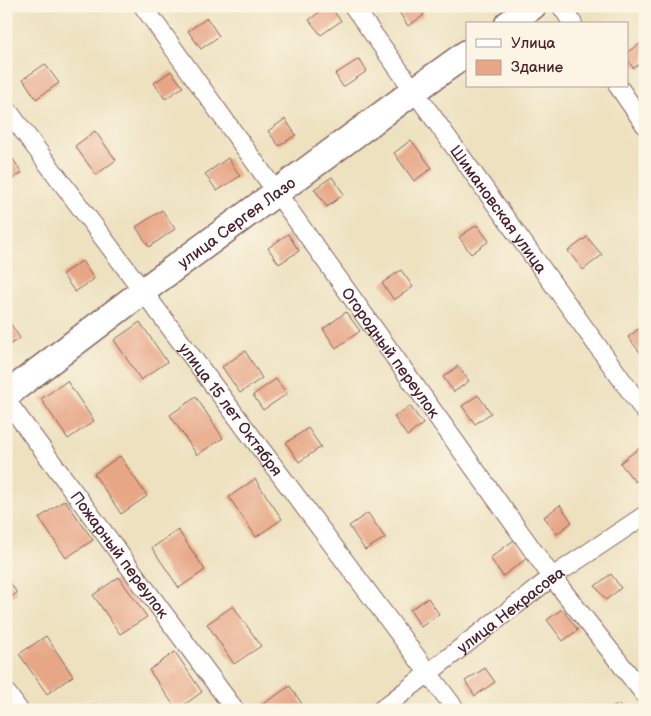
<svg xmlns="http://www.w3.org/2000/svg" width="651" height="716" font-family="'Balsamiq Sans',sans-serif">
  <rect width="100%" height="100%" fill="#fcf5e5"/>
  <filter id="ink" filterUnits="userSpaceOnUse"><feTurbulence type="fractalNoise" baseFrequency=".02" numOctaves="2"/><feDisplacementMap in="SourceGraphic" scale="10" xChannelSelector="R" yChannelSelector="G"/><feConvolveMatrix kernelMatrix="1 2 1 2 8 2 1 2 1" color-interpolation-filters="sRGB"/></filter>
  <filter id="wash" filterUnits="userSpaceOnUse"><feTurbulence type="fractalNoise" baseFrequency=".0096" numOctaves="4" result="noise"/><feDisplacementMap in="SourceGraphic" scale="20" xChannelSelector="R" yChannelSelector="G"/><feGaussianBlur stdDeviation="1.12" result="paint"/><feColorMatrix in="noise" values="0 0 0 0 0 0 0 0 0 0 0 0 0 0 0 0 0 1.4 0 .05"/><feComposite in="paint" operator="in"/></filter>
  <g filter="url(#wash)">
    <rect width="100%" height="100%" fill="#ede1bf"/>
    <g id="blocks">
      <g fill="#e7a685">
        <path d="M 327,6 L 330,6 L 341,21 L 321,35 L 309,20 Z"/>
        <path d="M 395,6 L 418,6 L 424,15 L 408,26 Z"/>
        <path d="M 207,18 L 219,36 L 201,49 L 188,31 Z"/>
        <path d="M 643,42 L 645,45 L 645,61 L 633,68 L 627,59 L 627,52 Z"/>
        <path d="M 359,59 L 367,71 L 343,87 L 335,74 Z"/>
        <path d="M 45,64 L 59,83 L 36,99 L 23,79 Z"/>
        <path d="M 171,71 L 183,87 L 165,99 L 154,83 Z"/>
        <path d="M 285,119 L 296,135 L 279,146 L 268,131 Z"/>
        <path d="M 95,131 L 116,160 L 96,175 L 75,146 Z"/>
        <path d="M 411,140 L 432,168 L 414,181 L 394,153 Z"/>
        <path d="M 228,158 L 240,176 L 217,191 L 205,174 Z"/>
        <path d="M 13,159 L 22,173 L 6,183 L 6,163 Z"/>
        <path d="M 332,177 L 344,194 L 327,207 L 314,189 Z"/>
        <path d="M 162,210 L 175,229 L 149,247 L 136,227 Z"/>
        <path d="M 477,225 L 489,241 L 471,254 L 459,237 Z"/>
        <path d="M 288,234 L 299,251 L 279,264 L 268,248 Z"/>
        <path d="M 587,237 L 602,255 L 583,270 L 568,251 Z"/>
        <path d="M 82,261 L 94,279 L 75,292 L 62,274 Z"/>
        <path d="M 401,270 L 413,287 L 394,300 L 382,283 Z"/>
        <path d="M 346,312 L 360,331 L 336,348 L 323,329 Z"/>
        <path d="M 6,317 L 20,338 L 6,347 Z"/>
        <path d="M 140,322 L 167,362 L 141,380 L 114,340 Z"/>
        <path d="M 645,324 L 645,353 L 642,355 L 628,337 Z"/>
        <path d="M 245,351 L 262,378 L 240,393 L 222,367 Z"/>
        <path d="M 458,366 L 469,381 L 454,392 L 443,377 Z"/>
        <path d="M 276,379 L 287,394 L 263,410 L 253,395 Z"/>
        <path d="M 67,381 L 94,421 L 68,439 L 41,399 Z"/>
        <path d="M 478,395 L 491,413 L 475,424 L 462,406 Z"/>
        <path d="M 196,397 L 223,438 L 197,455 L 170,415 Z"/>
        <path d="M 410,406 L 423,424 L 407,436 L 394,417 Z"/>
        <path d="M 308,428 L 321,447 L 299,462 L 286,443 Z"/>
        <path d="M 639,448 L 645,455 L 645,474 L 635,482 L 620,463 Z"/>
        <path d="M 120,456 L 147,496 L 121,514 L 94,474 Z"/>
        <path d="M 255,479 L 282,519 L 256,537 L 229,497 Z"/>
        <path d="M 65,500 L 93,540 L 66,558 L 39,518 Z"/>
        <path d="M 560,505 L 572,522 L 557,534 L 544,517 Z"/>
        <path d="M 368,513 L 385,538 L 365,550 L 349,526 Z"/>
        <path d="M 178,530 L 205,570 L 179,588 L 152,548 Z"/>
        <path d="M 514,540 L 527,558 L 503,576 L 490,558 Z"/>
        <path d="M 611,574 L 621,588 L 606,600 L 595,586 Z"/>
        <path d="M 6,577 L 17,593 L 6,600 Z"/>
        <path d="M 119,577 L 147,617 L 120,634 L 93,595 Z"/>
        <path d="M 428,598 L 439,614 L 421,627 L 410,610 Z"/>
        <path d="M 233,606 L 261,646 L 234,664 L 207,624 Z"/>
        <path d="M 562,609 L 578,630 L 563,641 L 547,620 Z"/>
        <path d="M 46,636 L 73,676 L 47,694 L 19,654 Z"/>
        <path d="M 175,652 L 202,692 L 177,710 L 149,670 Z"/>
        <path d="M 485,668 L 495,682 L 475,696 L 465,681 Z"/>
        <path d="M 290,686 L 306,710 L 267,710 L 263,704 Z"/>
        <path d="M 96,704 L 100,710 L 88,710 Z"/>
        <path d="M 618,704 L 623,710 L 610,710 Z"/>
      </g>
    </g>
  </g>
  <g filter="url(#ink)">
    <use href="#blocks" fill-opacity="0" stroke="#83635f" stroke-width="1"/>
    <g fill="none" stroke-linecap="round" stroke-linejoin="round">
      <defs>
        <g id="street">
          <path id="s1" d="M 143,6 L 552,577 L 645,695"/>
          <path id="s2" d="M 353,6 L 645,412"/>
          <path d="M 561,6 L 573,24"/>
          <path d="M 618,86 L 645,125"/>
          <path id="s3" d="M 6,108 L 456,710"/>
          <path id="s4" d="M 6,400 L 235,710"/>
          <path d="M 6,692 L 19,710"/>
          <path id="s5" d="M 381,710 L 552,577 L 645,515"/>
        </g>
        <g id="secondary">
          <path d="M 508,24 L 533,6"/>
          <path id="s6" d="M 6,395 L 143,291 L 414,91 L 467,53"/>
        </g>
      </defs>
      <use href="#street" stroke="#83635f" stroke-width="20"/>
      <use href="#secondary" stroke="#83635f" stroke-width="29"/>
      <use href="#street" stroke="#fff" stroke-width="18"/>
      <use href="#secondary" stroke="#fff" stroke-width="26"/>
    </g>
  </g>
  <g text-anchor="middle" stroke-width="4.5" stroke-linejoin="round" paint-order="stroke">
    <g font-size="16" fill="#4a1f2b" stroke="#fcf5e5">
      <text dy="6" stroke="none"><textPath href="#s2" startOffset="250">Шимановская улица</textPath></text>
      <text dy="6" stroke="none"><textPath href="#s6" startOffset="288">улица Сергея Лазо</textPath></text>
      <text dy="6" stroke="none"><textPath href="#s1" startOffset="426">Огородный переулок</textPath></text>
      <text dy="6" stroke="none"><textPath href="#s3" startOffset="376">улица 15 лет Октября</textPath></text>
      <text dy="6" stroke="none"><textPath href="#s4" startOffset="192">Пожарный переулок</textPath></text>
      <text dy="6" stroke="none"><textPath href="#s5" startOffset="164">улица Некрасова</textPath></text>
    </g>
  </g>
  <rect width="651" height="716" fill="none" stroke="#fcf5e5" stroke-width="25"/>
  <rect x="466" y="22" width="162" height="65" fill="#fcf5e5" stroke="#b59f9b"/>
  <rect x="476" y="39" width="25" height="8" fill="#ffffff" stroke="#b59f9b"/>
  <text x="511" y="48" font-size="15" fill="#4a1f2b">Улица</text>
  <rect x="476" y="60" width="25" height="15" fill="#e7a685" stroke="#b59f9b"/>
  <text x="511" y="72" font-size="15" fill="#4a1f2b">Здание</text>
</svg>
